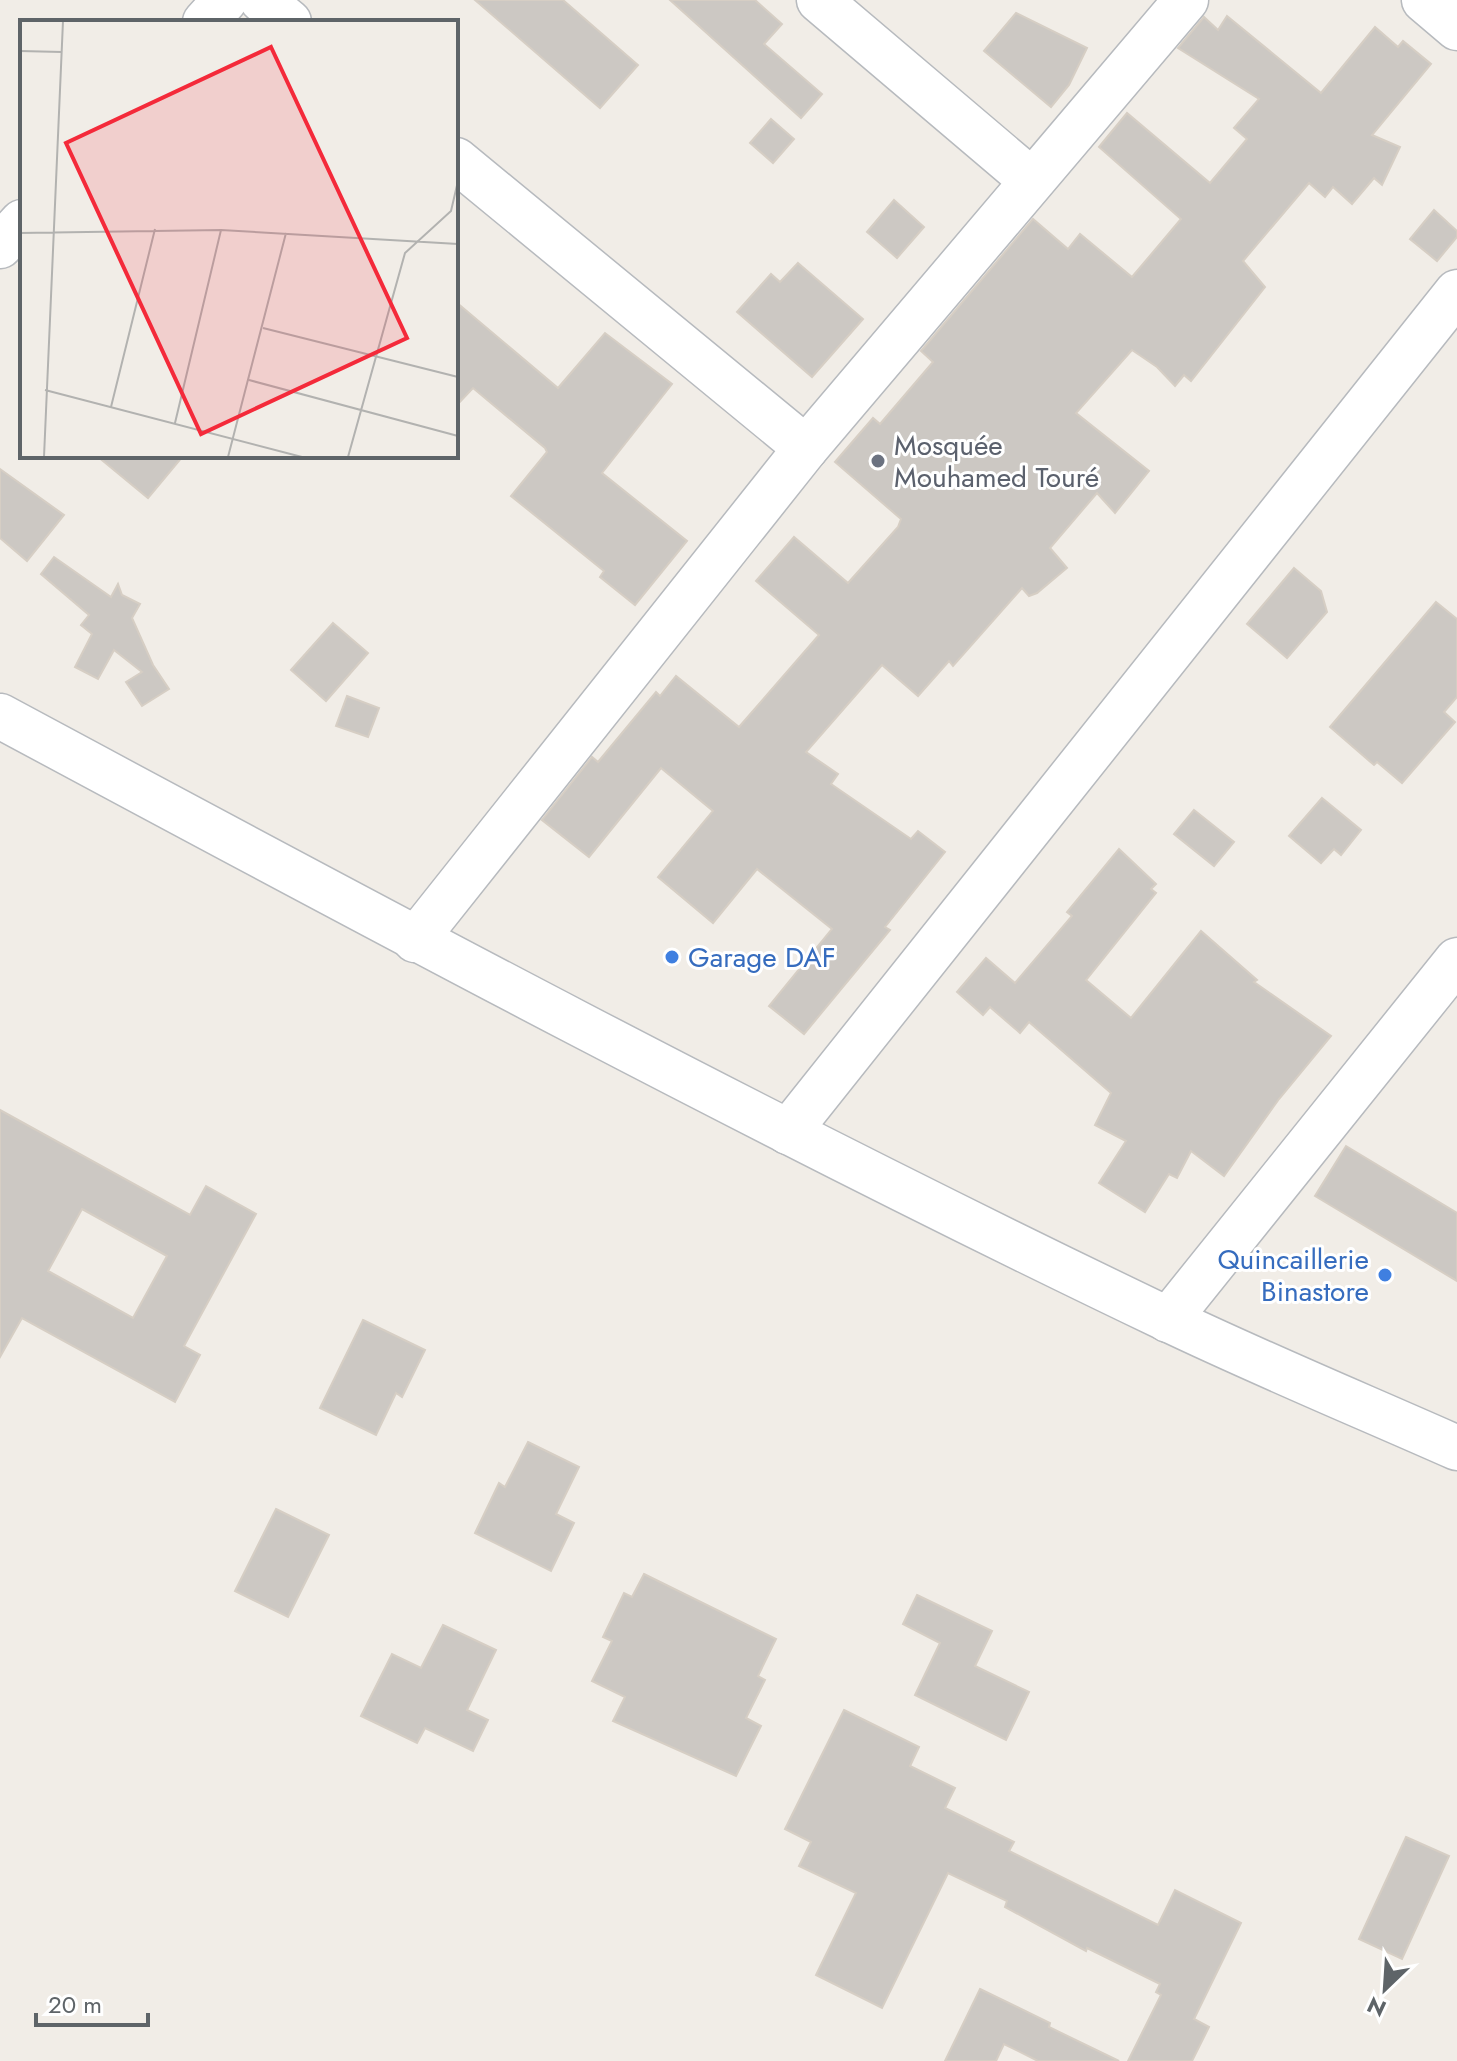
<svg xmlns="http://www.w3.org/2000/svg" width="1457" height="2061" font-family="Jost,sans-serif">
  <rect width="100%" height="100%" fill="#f1ede7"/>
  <g fill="#ccc8c3" stroke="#d6cec4" stroke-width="2" fill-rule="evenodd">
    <path d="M 475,0 L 563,0 L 638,65 L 600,108 Z"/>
    <path d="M 670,0 L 755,0 L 782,24 L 764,44 L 822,94 L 801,118 Z"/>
    <path d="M 1016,13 L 1087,48 L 1069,85 L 1051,107 L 984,51 Z"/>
    <path d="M 1227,16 L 1321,93 L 1375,27 L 1398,47 L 1403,41 L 1431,64 L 1372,135 L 1400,147 L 1382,185 L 1374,178 L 1352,204 L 1333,187 L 1325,197 L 1309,183 L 1243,261 L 1265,287 L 1191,381 L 1184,375 L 1175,386 L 1157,367 L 1132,350 L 1076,413 L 1149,471 L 1115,513 L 1097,493 L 1050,548 L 1067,568 L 1037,593 L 1029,596 L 1022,588 L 953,666 L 949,661 L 918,696 L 882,665 L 806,752 L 838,774 L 831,784 L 911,839 L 918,831 L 945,852 L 885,927 L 890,930 L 804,1034 L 769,1006 L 832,929 L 757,869 L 713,923 L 658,877 L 713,811 L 661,768 L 589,857 L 542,820 L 592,757 L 598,762 L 656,692 L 660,696 L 676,676 L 739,727 L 819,635 L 756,581 L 794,537 L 848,583 L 898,527 L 901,519 L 835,462 L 873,418 L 880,424 L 933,362 L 921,351 L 1033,219 L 1068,249 L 1080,234 L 1132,277 L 1181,219 L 1099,147 L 1127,113 L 1210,183 L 1247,139 L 1234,128 L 1259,99 L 1178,48 L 1204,17 L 1218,30 Z"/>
    <path d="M 771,119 L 794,139 L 773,163 L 750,143 Z"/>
    <path d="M 894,200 L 924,227 L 897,258 L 867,232 Z"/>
    <path d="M 1434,210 L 1457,231 L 1457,237 L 1437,261 L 1410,239 Z"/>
    <path d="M 798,263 L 863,319 L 812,377 L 737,312 L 771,274 L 780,282 Z"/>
    <path d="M 456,302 L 558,388 L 605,333 L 672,384 L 602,473 L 687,541 L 635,605 L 600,577 L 604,571 L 511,496 L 547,452 L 545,448 L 473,388 L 456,406 Z"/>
    <path d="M 97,456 L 183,456 L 148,498 Z"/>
    <path d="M 0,469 L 64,515 L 27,561 L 0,538 Z"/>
    <path d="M 54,557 L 111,597 L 118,584 L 122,595 L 140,604 L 132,618 L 153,665 L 169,689 L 142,706 L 126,682 L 142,672 L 114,650 L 98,679 L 75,667 L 92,634 L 81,625 L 89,615 L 41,574 Z"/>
    <path d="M 1294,568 L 1321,591 L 1327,612 L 1287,658 L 1247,624 Z"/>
    <path d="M 1436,602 L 1457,619 L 1457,697 L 1444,712 L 1455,722 L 1402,783 L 1377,762 L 1374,765 L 1330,727 Z"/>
    <path d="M 333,623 L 368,653 L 326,701 L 291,670 Z"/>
    <path d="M 347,696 L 379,708 L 368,737 L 336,726 Z"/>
    <path d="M 1322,798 L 1361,830 L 1341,855 L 1334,849 L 1321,863 L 1289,836 Z"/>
    <path d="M 1194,810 L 1234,842 L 1214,866 L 1174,834 Z"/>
    <path d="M 1119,849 L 1156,884 L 1151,889 L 1156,893 L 1086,980 L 1131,1018 L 1201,931 L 1257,980 L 1254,982 L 1331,1036 L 1279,1099 L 1224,1176 L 1191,1151 L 1177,1178 L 1169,1174 L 1145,1212 L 1099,1183 L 1126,1141 L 1095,1125 L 1111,1093 L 1029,1022 L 1020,1033 L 990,1007 L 983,1015 L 957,992 L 986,958 L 1015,983 L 1072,916 L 1067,912 Z"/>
    <path d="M 0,1110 L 190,1215 L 206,1186 L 256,1214 L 184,1346 L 200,1355 L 175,1402 L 22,1318 L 0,1357 ZM 82,1209 L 167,1256 L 133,1318 L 48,1271 Z"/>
    <path d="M 1346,1146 L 1457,1213 L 1457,1281 L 1315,1196 Z"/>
    <path d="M 363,1320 L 425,1350 L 402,1397 L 396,1393 L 376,1435 L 320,1408 Z"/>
    <path d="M 528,1442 L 579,1467 L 556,1514 L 574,1523 L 551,1571 L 475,1533 L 499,1483 L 505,1487 Z"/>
    <path d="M 276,1509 L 329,1535 L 288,1617 L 235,1591 Z"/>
    <path d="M 644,1574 L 776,1639 L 758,1676 L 765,1680 L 746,1718 L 761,1726 L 736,1776 L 613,1721 L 625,1697 L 592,1681 L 612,1641 L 603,1637 L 624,1593 L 632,1597 Z"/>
    <path d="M 917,1595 L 992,1631 L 975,1666 L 1029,1692 L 1006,1740 L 915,1695 L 940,1643 L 903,1624 Z"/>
    <path d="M 443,1625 L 496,1650 L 467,1710 L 488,1720 L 473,1751 L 425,1728 L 417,1743 L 361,1716 L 392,1654 L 421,1668 Z"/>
    <path d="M 844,1710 L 919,1747 L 910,1766 L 955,1788 L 945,1808 L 1014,1842 L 1009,1851 L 1158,1925 L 1175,1890 L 1241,1923 L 1194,2019 L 1209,2027 L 1192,2061 L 1128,2061 L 1161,1995 L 1156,1992 L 1160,1984 L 1087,1948 L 1086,1951 L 1005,1907 L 1007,1901 L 948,1873 L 882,2008 L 816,1975 L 856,1893 L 799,1866 L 811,1842 L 785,1829 Z"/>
    <path d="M 1406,1837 L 1449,1856 L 1402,1959 L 1359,1939 Z"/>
    <path d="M 980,1989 L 1050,2023 L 1049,2027 L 1119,2061 L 1038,2061 L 1004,2044 L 996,2061 L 945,2061 Z"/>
  </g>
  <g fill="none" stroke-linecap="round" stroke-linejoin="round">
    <defs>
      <g id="minor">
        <path d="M 262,0 L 289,22"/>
        <path d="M 819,0 L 1031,180"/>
        <path d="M 1424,0 L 1457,28"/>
        <path d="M 205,22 L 225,0"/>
        <path d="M 456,160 L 806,448"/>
        <path d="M 0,246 L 22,222"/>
        <path d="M 0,716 C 385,923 770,1129 1165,1318 C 1261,1364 1360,1405 1457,1448"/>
        <path d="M 415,940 L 806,448 L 1186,0"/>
        <path d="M 788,1132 L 1457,292"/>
        <path d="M 1168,1320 L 1457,960"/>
      </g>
    </defs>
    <use href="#minor" stroke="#b7babe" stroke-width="47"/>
    <use href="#minor" stroke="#fff" stroke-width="44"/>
  </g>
  <circle fill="#6b7280" stroke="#fff" stroke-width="3" cx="878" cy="461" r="8"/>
  <g fill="#3f7fe0" stroke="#fff" stroke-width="3">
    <circle cx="672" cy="957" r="8"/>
    <circle cx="1385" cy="1275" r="8"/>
  </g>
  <g text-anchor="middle" stroke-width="6" stroke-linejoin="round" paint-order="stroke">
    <g font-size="28" fill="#5b616d" stroke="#fff" text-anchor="start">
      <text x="894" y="455">Mosquée<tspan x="894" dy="32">Mouhamed Touré</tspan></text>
    </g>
    <g font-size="28" fill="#366cbe" stroke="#fff" text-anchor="start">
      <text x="688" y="967">Garage DAF</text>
      <text x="1369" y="1269" text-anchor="end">Quincaillerie<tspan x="1369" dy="32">Binastore</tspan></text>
    </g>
  </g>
  <g transform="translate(20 20)">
    <rect width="438" height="438" fill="#f1ede7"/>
    <path fill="none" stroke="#b2b2b0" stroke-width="2" d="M 0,31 L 42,32M 0,213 L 201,210 L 438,224M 243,308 L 438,357M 229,360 L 438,416M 25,370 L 282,437M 91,387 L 135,209M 155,403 L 201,210M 24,437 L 43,1M 208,437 L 266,213M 328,437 L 385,233 L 431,191 L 438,161"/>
    <path fill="#f42a3a" fill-opacity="0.15" stroke="#f42a3a" stroke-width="4" d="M 251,27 L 387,318 L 181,414 L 46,123 Z"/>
    <rect width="438" height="438" fill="none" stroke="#5e6468" stroke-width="4"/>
  </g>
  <g transform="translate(1385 1989) rotate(205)" stroke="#ffffff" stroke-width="6" paint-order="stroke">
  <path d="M0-6L14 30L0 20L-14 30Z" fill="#5e6468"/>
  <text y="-12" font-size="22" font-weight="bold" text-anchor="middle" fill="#5e6468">N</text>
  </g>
  <path d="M36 2013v12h112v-12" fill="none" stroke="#5e6468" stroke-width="4"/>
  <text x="48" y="2013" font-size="24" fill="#5e6468" stroke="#ffffff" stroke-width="6" paint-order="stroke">20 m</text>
</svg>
